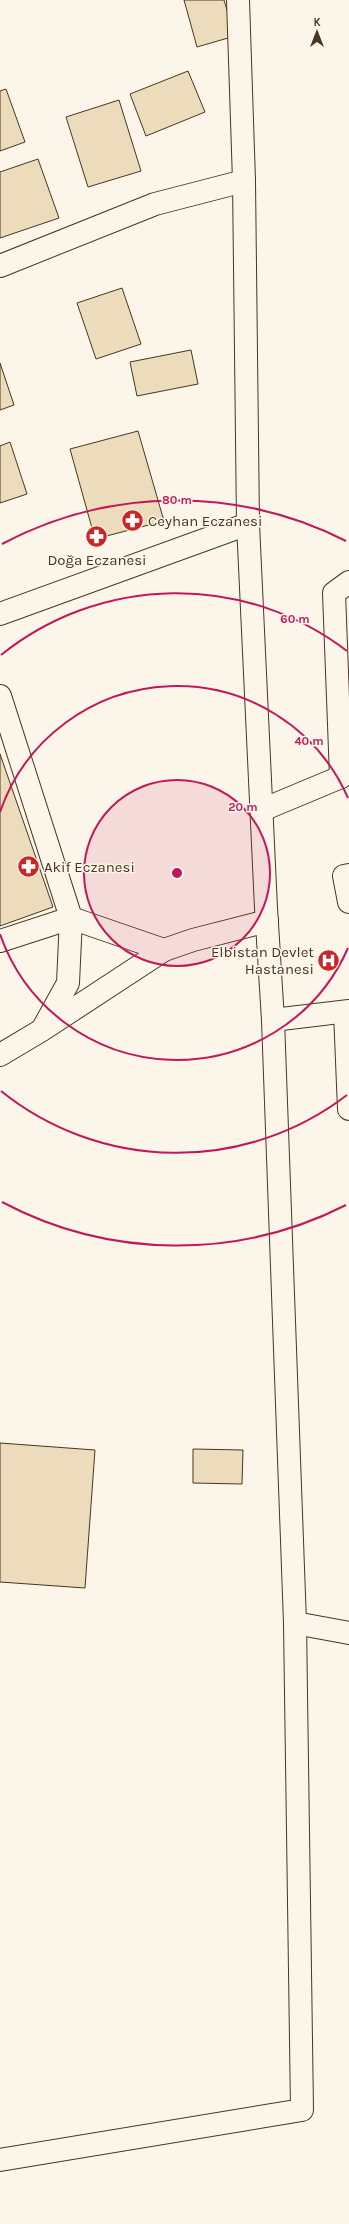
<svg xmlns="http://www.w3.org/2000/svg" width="349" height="2224" font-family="Karla,sans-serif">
  <rect width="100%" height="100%" fill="#fbf6e9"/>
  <g fill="#ecdcbc" stroke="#4a3520">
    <path d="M 184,0 L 224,0 L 235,36 L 197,47 Z"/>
    <path d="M 188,71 L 205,112 L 146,136 L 130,94 Z"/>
    <path d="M 6,89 L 25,142 L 0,151 L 0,91 Z"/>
    <path d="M 119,100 L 141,171 L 88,187 L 66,117 Z"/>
    <path d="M 38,159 L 59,218 L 0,238 L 0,172 Z"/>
    <path d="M 122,288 L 141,344 L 96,359 L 77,303 Z"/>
    <path d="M 191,350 L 198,384 L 137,396 L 130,362 Z"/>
    <path d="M 0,363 L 14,405 L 0,410 Z"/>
    <path d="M 138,431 L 164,521 L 95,539 L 70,449 Z"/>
    <path d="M 10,442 L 27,494 L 0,503 L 0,446 Z"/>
    <path d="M 0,754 L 53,907 L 0,926 Z"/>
    <path d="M 0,1443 L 95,1450 L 85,1588 L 0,1582 Z"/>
    <path d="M 193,1449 L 243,1450 L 242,1484 L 193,1483 Z"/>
  </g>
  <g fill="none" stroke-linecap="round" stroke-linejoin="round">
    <defs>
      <g id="minor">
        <path d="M 238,0 L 244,181 L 248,524 L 266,908 L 273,1020 L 295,1623 L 349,1633"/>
        <path d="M 0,266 L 155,204 L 244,181"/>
        <path d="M 0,614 L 248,524"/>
        <path d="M 0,696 L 71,918 L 68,983 L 42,1030 L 0,1055"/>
        <path d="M 341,777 L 334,593 L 349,582"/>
        <path d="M 262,810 L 341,777 L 349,770"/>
        <path d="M 349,875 L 344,876 L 349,902"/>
        <path d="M 0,941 L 71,918 L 164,950 L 193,940 L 267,921"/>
        <path d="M 345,1012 L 349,1109"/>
        <path d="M 273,1020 L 349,1011"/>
        <path d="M 45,1028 L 164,950"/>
        <path d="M 0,2160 L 302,2110 L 295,1623"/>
      </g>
    </defs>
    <use href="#minor" stroke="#4a3520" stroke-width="24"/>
    <use href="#minor" stroke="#fbf6e9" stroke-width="22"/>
  </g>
  <circle cx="177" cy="873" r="93" fill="#c2185b" fill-opacity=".12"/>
  <g fill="none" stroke="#c2185b" stroke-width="2">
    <circle cx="177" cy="873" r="93"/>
    <path d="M348 948A187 187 0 0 1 0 934M0 812A187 187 0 0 1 348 798"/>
    <path d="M347 1095A280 280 0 0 1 1 1091M1 655A280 280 0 0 1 347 651"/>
    <path d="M346 1205A373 373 0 0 1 2 1202M2 544A373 373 0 0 1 346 541"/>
  </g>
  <defs>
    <symbol id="pharmacy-disc" viewBox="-11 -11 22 22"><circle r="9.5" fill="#c62828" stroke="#fbf6e9"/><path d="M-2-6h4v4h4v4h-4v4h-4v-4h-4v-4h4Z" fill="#fff"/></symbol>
    <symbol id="hospital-disc" viewBox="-11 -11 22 22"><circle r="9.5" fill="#c62828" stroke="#fbf6e9"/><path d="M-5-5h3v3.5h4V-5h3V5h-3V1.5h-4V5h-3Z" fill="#fff"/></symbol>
  </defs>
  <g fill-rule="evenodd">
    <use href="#pharmacy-disc" x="120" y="508" width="25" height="25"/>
    <use href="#pharmacy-disc" x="84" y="524" width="25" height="25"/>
    <use href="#pharmacy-disc" x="16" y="854" width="25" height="25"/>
    <use href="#hospital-disc" x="316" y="948" width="25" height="25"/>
  </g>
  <g text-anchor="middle" stroke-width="3" stroke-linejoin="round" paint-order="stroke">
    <g font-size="15" fill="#4a3520" stroke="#fbf6e9" text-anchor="start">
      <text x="148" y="526">Ceyhan Eczanesi</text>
      <text x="97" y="565" text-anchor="middle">Doğa Eczanesi</text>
      <text x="44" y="872">Akif Eczanesi</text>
      <text x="314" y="957" text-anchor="end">Elbistan Devlet<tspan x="314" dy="17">Hastanesi</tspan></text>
    </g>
  </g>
  <circle cx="177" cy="873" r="6" fill="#c2185b" stroke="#fbf6e9" stroke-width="2"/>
  <g font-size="12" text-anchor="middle" font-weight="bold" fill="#c2185b" stroke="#fbf6e9" stroke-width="3" stroke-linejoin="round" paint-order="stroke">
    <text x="177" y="504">80 m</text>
    <text x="295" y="623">60 m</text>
    <text x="309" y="745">40 m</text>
    <text x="243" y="811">20 m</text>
  </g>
  <g transform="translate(317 32)" stroke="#fbf6e9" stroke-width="3" paint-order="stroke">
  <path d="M0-3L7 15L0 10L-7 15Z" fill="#4a3520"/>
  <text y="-6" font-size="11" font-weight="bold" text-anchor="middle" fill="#4a3520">K</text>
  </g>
</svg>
